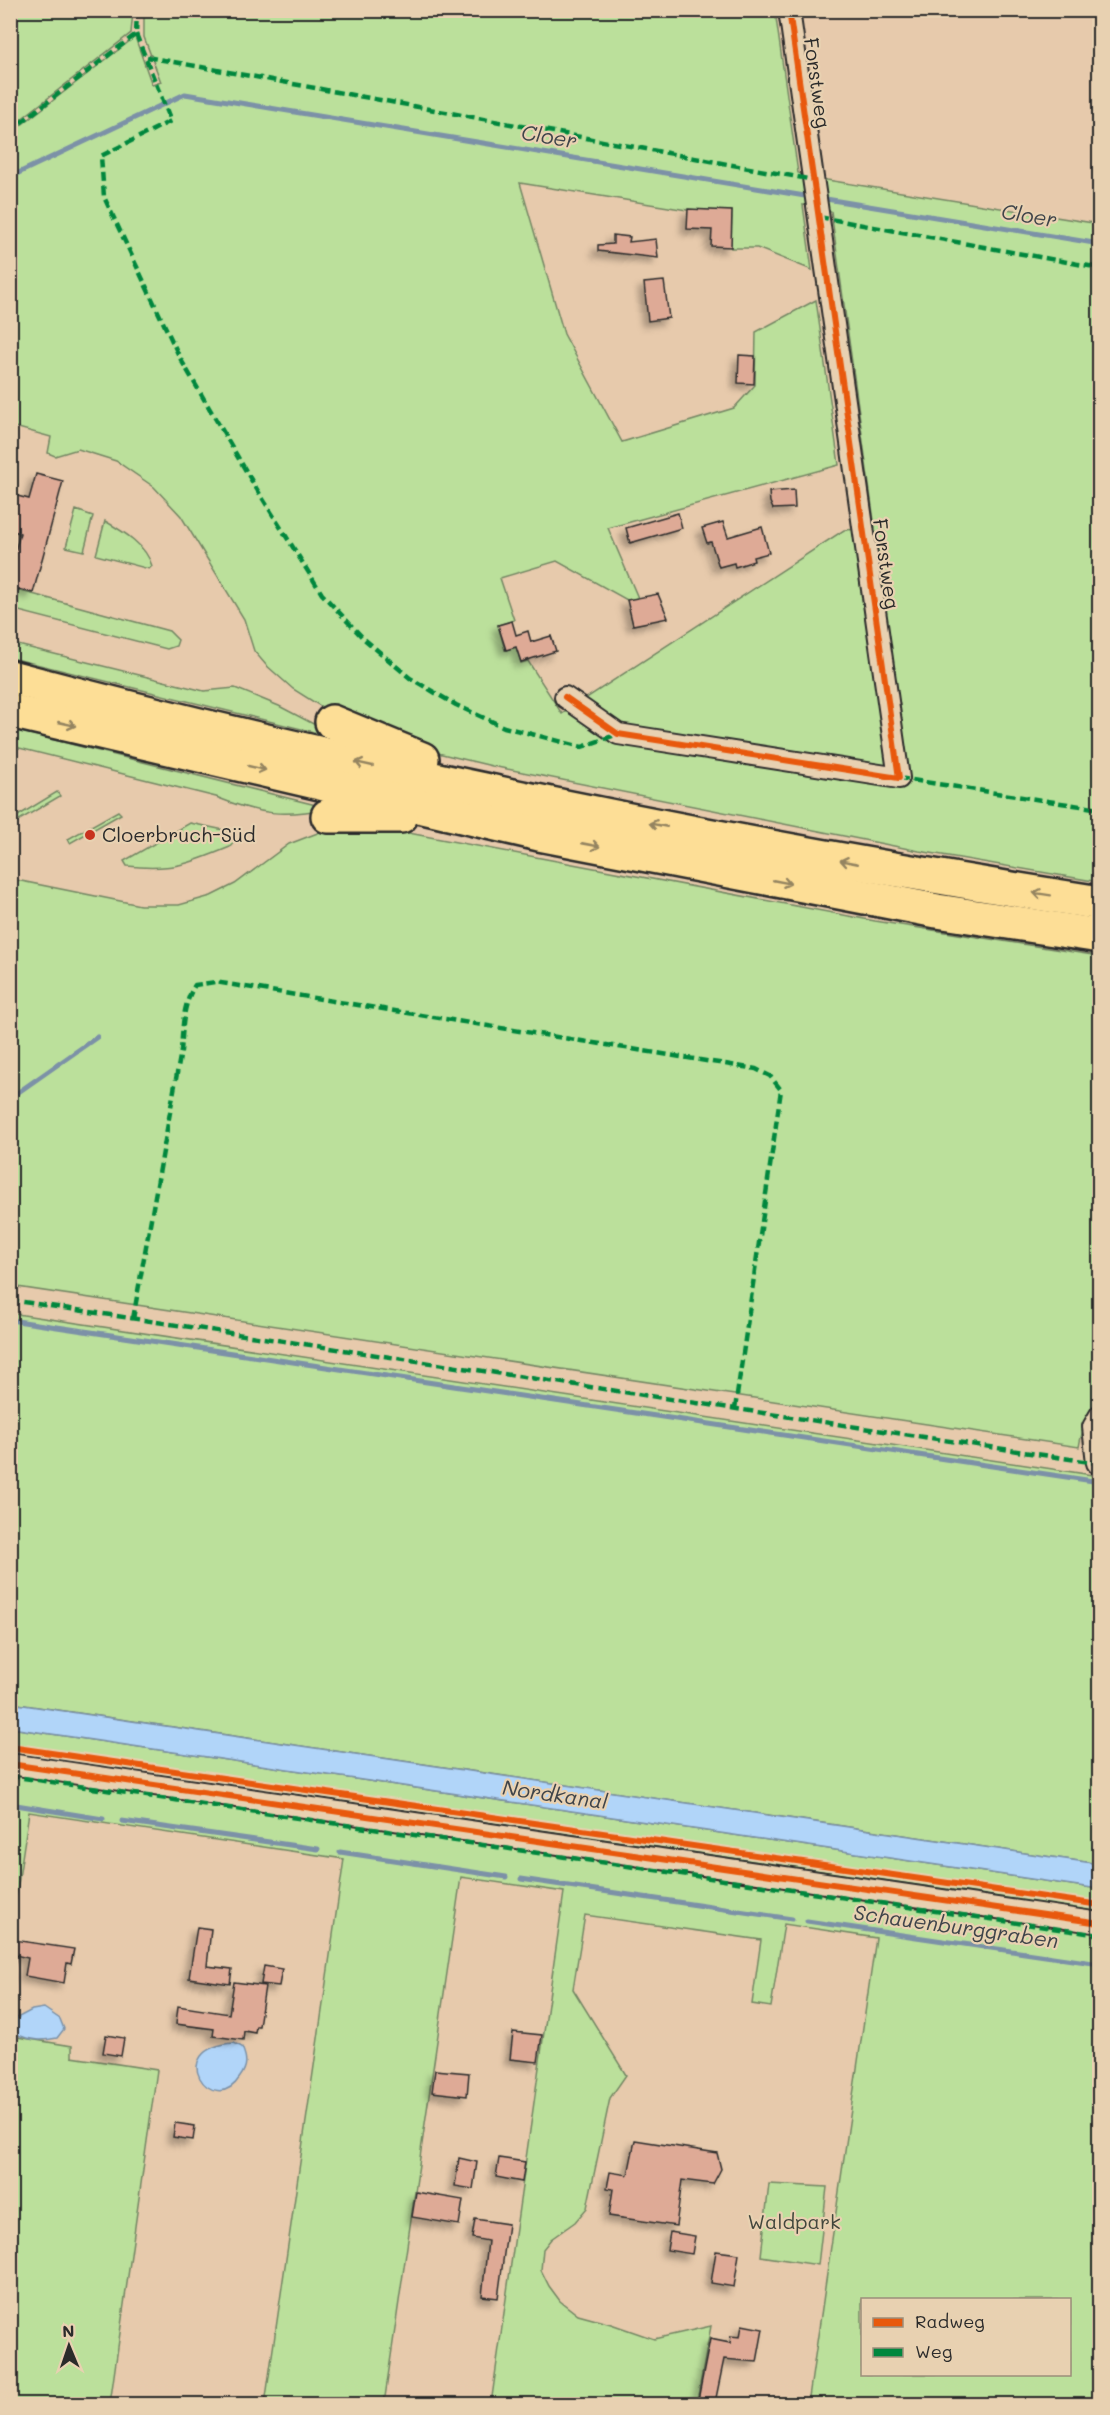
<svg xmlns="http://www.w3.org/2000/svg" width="1110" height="2415" font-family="Mali,sans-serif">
  <defs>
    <filter id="shadow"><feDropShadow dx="-5.5" dy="5.5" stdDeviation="3" flood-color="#0004"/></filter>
  </defs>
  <rect width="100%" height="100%" fill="#e7caac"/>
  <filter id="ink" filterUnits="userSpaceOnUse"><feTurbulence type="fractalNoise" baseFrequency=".0167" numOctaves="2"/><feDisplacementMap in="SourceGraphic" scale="12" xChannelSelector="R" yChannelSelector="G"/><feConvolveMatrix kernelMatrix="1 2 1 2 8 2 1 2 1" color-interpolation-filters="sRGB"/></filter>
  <g filter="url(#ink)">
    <g fill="#bbe09b" stroke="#738663" stroke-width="1.5" fill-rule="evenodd">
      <path d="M 11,10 L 133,11 L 131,33 L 11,127 Z"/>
      <path d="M 144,11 L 775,11 L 798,173 L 827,180 L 1099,224 L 1099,882 L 919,851 L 492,766 L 417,748 L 336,716 L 293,689 L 266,665 L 254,651 L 244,619 L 181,516 L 154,487 L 116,461 L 78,449 L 55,456 L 48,453 L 51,437 L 11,426 L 11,133 L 135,37 L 152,85 L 161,82 L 144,37 ZM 520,183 L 687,210 L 732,211 L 731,248 L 757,248 L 812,270 L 803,205 L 831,211 L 875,528 L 844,530 L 562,714 L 528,661 L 521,663 L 516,647 L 505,650 L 498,625 L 514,620 L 500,578 L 557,561 L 627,600 L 638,598 L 608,528 L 839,465 L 816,300 L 756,332 L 755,385 L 734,408 L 622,442 L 564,334 Z"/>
      <path d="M 76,510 L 93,516 L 84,551 L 66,547 Z"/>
      <path d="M 105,521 C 124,532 146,545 152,566 L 149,569 L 96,555 Z"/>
      <path d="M 10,588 L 169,631 L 178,640 L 176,646 L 167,649 L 11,609 Z"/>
      <path d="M 10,643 L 204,691 L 235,688 L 279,706 L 325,730 L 322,734 L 11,658 Z"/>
      <path d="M 10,729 L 328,808 C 284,818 258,814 216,797 L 11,746 Z"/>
      <path d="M 57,792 L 60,796 L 11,825 L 11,820 Z"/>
      <path d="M 118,811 L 121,814 L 70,843 L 68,839 Z"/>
      <path d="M 190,823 L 224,830 L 232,834 L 234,842 L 230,847 C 189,864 172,871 127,866 L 124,861 Z"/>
      <path d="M 377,827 L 875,921 L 1099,956 L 1100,1408 C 1086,1420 1082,1429 1079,1447 L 11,1286 L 11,879 L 140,905 L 179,905 L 211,896 L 235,884 L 289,844 L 328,829 Z"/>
      <path d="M 10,1313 L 1099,1476 L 1099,1864 L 11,1703 Z"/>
      <path d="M 11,1728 L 1099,1889 L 1099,1912 L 11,1752 Z"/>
      <path d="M 11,1772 L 1099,1932 L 1099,2404 L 808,2404 L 876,1938 L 784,1924 L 771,2007 L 752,2004 L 761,1940 L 585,1915 L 573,1989 L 626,2075 L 610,2098 L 587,2208 L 575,2222 L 551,2239 L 543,2249 L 541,2270 L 549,2286 L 560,2301 L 578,2315 L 611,2324 L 654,2339 L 711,2326 L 697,2401 L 717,2404 L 491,2404 L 564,1892 L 461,1877 L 384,2404 L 265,2404 L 344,1859 L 29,1812 L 11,1931 ZM 862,2300 L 1070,2300 L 1070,2374 L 862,2374 Z"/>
      <path d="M 11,2036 L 72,2046 L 72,2057 L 157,2070 L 110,2404 L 11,2404 Z"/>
      <path d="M 769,2184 L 827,2187 L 818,2265 L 761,2256 Z"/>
    </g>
    <g fill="#b1d5f9" stroke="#7b91a7" stroke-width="1.5">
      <path d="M 10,1703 L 1099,1864 L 1099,1889 L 11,1728 Z"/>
      <path d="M 44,2008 L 60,2019 L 64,2029 L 57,2038 C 42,2041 31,2041 16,2034 L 13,2026 L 15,2019 L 32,2010 Z"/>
      <path d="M 234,2043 L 242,2047 C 247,2059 248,2066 240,2077 C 213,2120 162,2048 234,2043 Z"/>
    </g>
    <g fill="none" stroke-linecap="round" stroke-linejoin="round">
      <g stroke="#7b91a7" stroke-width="5">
        <path d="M 10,177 L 185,94 L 811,197"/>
        <path d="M 820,198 L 1100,244"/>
        <path d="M 10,1098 L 97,1037"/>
        <path d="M 10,1320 L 1100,1482"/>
        <path d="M 10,1804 L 103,1819"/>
        <path d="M 122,1821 L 318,1849"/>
        <path d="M 340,1852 L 506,1877"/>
        <path d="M 521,1879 L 792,1919"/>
        <path d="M 807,1921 L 1100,1964"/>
      </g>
    </g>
    <g fill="#deaa96" stroke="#2b2b2b" stroke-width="1.5" filter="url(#shadow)">
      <path d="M 688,209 L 732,211 L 731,247 L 711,246 L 712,230 L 687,229 Z"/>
      <path d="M 613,235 L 630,237 L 629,242 L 656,239 L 658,258 L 598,251 L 598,245 L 613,244 Z"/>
      <path d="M 664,281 L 669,318 L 648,321 L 644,283 Z"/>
      <path d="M 739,355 L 755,356 L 754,384 L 738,383 Z"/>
      <path d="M 36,474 L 63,481 L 33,593 L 10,587 L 10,571 L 20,533 L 10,530 L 10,494 L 29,499 Z"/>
      <path d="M 794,490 L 795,508 L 773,509 L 770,502 L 769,492 Z"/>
      <path d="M 678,513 L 682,528 L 630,543 L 626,528 Z"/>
      <path d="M 723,522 L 728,537 L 762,527 L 769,553 L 753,557 L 754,561 L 735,567 L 734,563 L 719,567 L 711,542 L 707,543 L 702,528 Z"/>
      <path d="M 658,594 L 668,618 L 633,625 L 627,600 Z"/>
      <path d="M 512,621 L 516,635 L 528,631 L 531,642 L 551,636 L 556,651 L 521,662 L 516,647 L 506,650 L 498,625 Z"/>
      <path d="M 197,1927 L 211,1929 L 207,1966 L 232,1969 L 230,1984 L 189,1978 Z"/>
      <path d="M 14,1940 L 74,1949 L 71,1964 L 67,1963 L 64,1983 L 25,1976 L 28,1958 L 11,1954 Z"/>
      <path d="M 264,1966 L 282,1969 L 279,1986 L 261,1984 Z"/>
      <path d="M 234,1982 L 265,1986 L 259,2026 L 256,2026 L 255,2033 L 244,2031 L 243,2040 L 213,2036 L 214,2029 L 176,2024 L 178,2006 L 229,2014 Z"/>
      <path d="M 513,2032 L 542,2035 L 538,2062 L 510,2059 Z"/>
      <path d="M 106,2035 L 124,2038 L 121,2056 L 103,2053 Z"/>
      <path d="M 435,2070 L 469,2073 L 467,2096 L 432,2092 Z"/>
      <path d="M 175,2123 L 195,2126 L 193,2140 L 173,2137 Z"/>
      <path d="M 635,2140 L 717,2153 L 721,2169 L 713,2184 L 682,2180 L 676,2226 L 609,2216 L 613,2189 L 607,2188 L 610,2172 L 628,2175 Z"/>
      <path d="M 459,2158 L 477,2162 L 473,2189 L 455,2186 Z"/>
      <path d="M 499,2158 L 525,2162 L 522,2182 L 496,2177 Z"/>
      <path d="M 416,2192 L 463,2200 L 459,2225 L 412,2217 Z"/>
      <path d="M 475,2219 L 508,2224 L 498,2298 L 482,2296 L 488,2241 L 472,2238 Z"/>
      <path d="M 670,2232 L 695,2236 L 692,2254 L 667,2250 Z"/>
      <path d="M 716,2251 L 739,2254 L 734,2287 L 711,2283 Z"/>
      <path d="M 742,2325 L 763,2329 L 757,2362 L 724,2359 L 715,2403 L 698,2400 L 710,2339 L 730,2343 L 731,2336 L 740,2337 Z"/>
    </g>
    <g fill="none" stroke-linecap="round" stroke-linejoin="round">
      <defs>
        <g id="minor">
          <path d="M 565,697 L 618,734 L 899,778 L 789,10"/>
          <path d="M 1100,1415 L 1093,1427 L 1097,1463 L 1100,1463"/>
          <path d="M 10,1764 L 1100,1923"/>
        </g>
        <g id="motorway">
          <path d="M 10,677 C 369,772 733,846 1100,903"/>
          <path d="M 10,711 L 539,834 L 937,911 L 1100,936"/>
          <path d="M 332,722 L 422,759"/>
          <path d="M 328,816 L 401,816"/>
        </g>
      </defs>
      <use href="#minor" stroke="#2b2b2b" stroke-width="24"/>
      <use href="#motorway" stroke="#2b2b2b" stroke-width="38"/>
      <use href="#minor" stroke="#e8d1b1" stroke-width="20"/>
      <use href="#motorway" stroke="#fdde96" stroke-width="33"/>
      <g stroke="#00873e" stroke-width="4.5" stroke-dasharray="9 4.5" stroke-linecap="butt">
        <path d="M 136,34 L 171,121 L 101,156 L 104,197 L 180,358 L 253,483 L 322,594 L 363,638 L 410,678 L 456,705 L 504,727 L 582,747 L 618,734"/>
        <path d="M 147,57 L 814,180"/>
        <path d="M 10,131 L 136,34 L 137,10"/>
        <path d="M 819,217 L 1100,268"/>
        <path d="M 899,778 L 1100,809"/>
        <path d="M 10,1300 L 1097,1463"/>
        <path d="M 133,1319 L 181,1051 C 183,1028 182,1006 195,985 L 215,982 L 756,1069 L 770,1076 L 781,1090 L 735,1409"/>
        <path d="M 10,1776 L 1100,1935"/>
      </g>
      <defs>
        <g id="cycleway">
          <path d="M 565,697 L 618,734 L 899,778 L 789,10"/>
          <path d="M 10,1747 L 1100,1905"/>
          <path d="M 10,1764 L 1100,1923"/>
        </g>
      </defs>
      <use href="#cycleway" stroke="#e8d1b1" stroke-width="10"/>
      <use href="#cycleway" stroke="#e8590c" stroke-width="6"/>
    </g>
    <defs><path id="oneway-shaft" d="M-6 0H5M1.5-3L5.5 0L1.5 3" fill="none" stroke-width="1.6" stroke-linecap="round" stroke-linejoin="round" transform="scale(1.5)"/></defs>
    <g stroke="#948460">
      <use href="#oneway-shaft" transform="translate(67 724) rotate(13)"/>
      <use href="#oneway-shaft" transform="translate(364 764) rotate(-167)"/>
      <use href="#oneway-shaft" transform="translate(257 768) rotate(13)"/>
      <use href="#oneway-shaft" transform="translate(658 825) rotate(-169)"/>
      <use href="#oneway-shaft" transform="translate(591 845) rotate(11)"/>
      <use href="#oneway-shaft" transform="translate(849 862) rotate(-169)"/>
      <use href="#oneway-shaft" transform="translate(782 882) rotate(11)"/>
      <use href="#oneway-shaft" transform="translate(1042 894) rotate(-171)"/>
    </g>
  </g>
  <circle fill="#c8321e" stroke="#e8d1b1" stroke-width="2" cx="90" cy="835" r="6"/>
  <g text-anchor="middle" stroke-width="4.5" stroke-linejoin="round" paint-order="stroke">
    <g font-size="20" fill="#2b2b2b" stroke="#e8d1b1">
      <text transform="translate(817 83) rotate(82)" y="7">Forstweg</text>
      <text transform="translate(886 564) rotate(82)" y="7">Forstweg</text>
    </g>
    <g font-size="20" fill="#2b2b2b" stroke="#e8d1b1" text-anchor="start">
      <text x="102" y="842">Cloerbruch-Süd</text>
    </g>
    <g font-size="20" fill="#41463c" stroke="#e8d1b1">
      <text x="794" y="2229">Waldpark</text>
    </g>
    <g font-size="21" font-style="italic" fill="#3f444a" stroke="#e8d1b1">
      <text transform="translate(549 137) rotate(9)" y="7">Cloer</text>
      <text transform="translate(1029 216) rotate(9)" y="7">Cloer</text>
      <text transform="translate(555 1795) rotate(8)" y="7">Nordkanal</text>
      <text transform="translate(956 1927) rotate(8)" y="7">Schauenburggraben</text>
    </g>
  </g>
  <rect width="1110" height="2415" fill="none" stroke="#e8d1b1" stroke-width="36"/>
  <rect x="18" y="18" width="1074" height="2379" fill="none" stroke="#2b2b2b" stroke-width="2" filter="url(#ink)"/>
  <rect x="861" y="2298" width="210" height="78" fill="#e8d1b1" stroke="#9c8f7b" stroke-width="1.5"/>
  <rect x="873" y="2318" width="30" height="9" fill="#e8590c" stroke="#9c8f7b" stroke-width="1.5"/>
  <text x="915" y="2328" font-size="18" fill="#2b2b2b">Radweg</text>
  <rect x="873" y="2348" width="30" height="9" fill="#00873e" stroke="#9c8f7b" stroke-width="1.5"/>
  <text x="915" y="2358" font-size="18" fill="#2b2b2b">Weg</text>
  <g transform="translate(69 2346) rotate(358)" stroke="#e8d1b1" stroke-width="4.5" paint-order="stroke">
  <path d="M0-4.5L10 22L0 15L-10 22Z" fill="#2b2b2b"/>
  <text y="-9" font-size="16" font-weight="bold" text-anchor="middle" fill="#2b2b2b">N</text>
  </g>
</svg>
